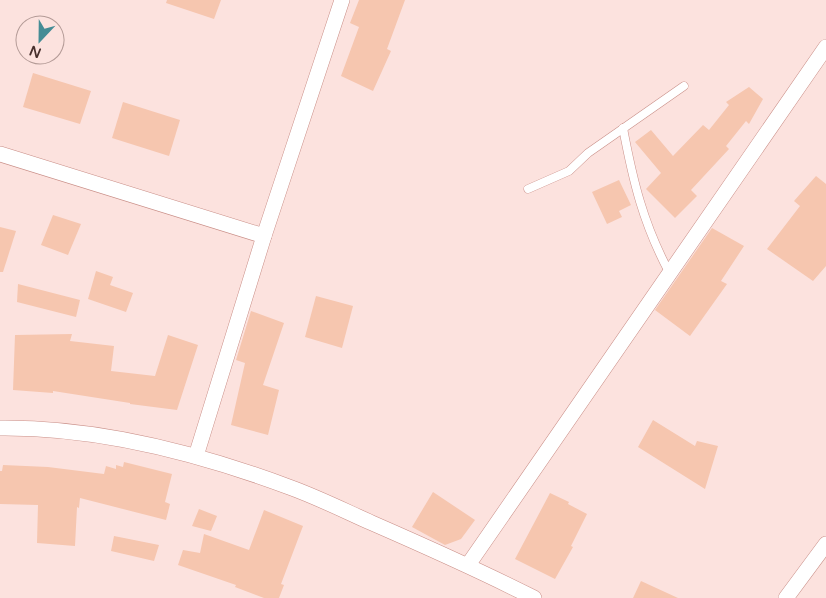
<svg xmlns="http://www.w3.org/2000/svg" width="826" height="598" font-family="'Varela Round',sans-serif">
  <rect width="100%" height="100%" fill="#fce2de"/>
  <g fill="#f6c6af">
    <path d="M 167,0 L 221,0 L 214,19 L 166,3 Z"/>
    <path d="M 359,0 L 405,0 L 387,49 L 391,51 L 373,91 L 341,76 L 359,27 L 350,23 Z"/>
    <path d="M 33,73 L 91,91 L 80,124 L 23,107 Z"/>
    <path d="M 749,87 L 763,99 L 749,124 L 746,121 L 726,146 L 729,149 L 691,190 L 697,196 L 675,218 L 646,189 L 661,173 L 635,142 L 651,130 L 673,156 L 703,125 L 709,130 L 729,105 L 726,102 Z"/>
    <path d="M 123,102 L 180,120 L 169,156 L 112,138 Z"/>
    <path d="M 816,176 L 826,184 L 826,266 L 813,281 L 767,249 L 800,206 L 794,201 Z"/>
    <path d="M 619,180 L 631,205 L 619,211 L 622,217 L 607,224 L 592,192 Z"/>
    <path d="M 53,215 L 81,224 L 68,255 L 41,245 Z"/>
    <path d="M 0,227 L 16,231 L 3,272 L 0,272 Z"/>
    <path d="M 712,228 L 744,246 L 721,281 L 727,284 L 690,336 L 655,310 Z"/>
    <path d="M 96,271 L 113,277 L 110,285 L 133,293 L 126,312 L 88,299 Z"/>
    <path d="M 18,284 L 80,300 L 76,317 L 17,302 Z"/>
    <path d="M 316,296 L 353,306 L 342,348 L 305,337 Z"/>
    <path d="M 251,311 L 284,323 L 263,385 L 279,390 L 268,435 L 231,425 L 245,363 L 236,360 Z"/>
    <path d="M 72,334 L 70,341 L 114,346 L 111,371 L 155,376 L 168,335 L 198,345 L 177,410 L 130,404 L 130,403 L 53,391 L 53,393 L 13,390 L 15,335 Z"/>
    <path d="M 653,420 L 695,446 L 697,441 L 718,446 L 705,489 L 638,447 Z"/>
    <path d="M 124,462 L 172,474 L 165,502 L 170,504 L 166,520 L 80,498 L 79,508 L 77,507 L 75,546 L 37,543 L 38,505 L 0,504 L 0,471 L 2,471 L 3,465 L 48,467 L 104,474 L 106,466 L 116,469 L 116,465 L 123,467 Z"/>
    <path d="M 433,492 L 475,520 L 461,539 L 445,545 L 412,527 Z"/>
    <path d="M 550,493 L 569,502 L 568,504 L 587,514 L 571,546 L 573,547 L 555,579 L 515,559 Z"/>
    <path d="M 199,509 L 217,516 L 211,531 L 192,526 Z"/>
    <path d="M 264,510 L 303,526 L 281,584 L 284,585 L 279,598 L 264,598 L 235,587 L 236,585 L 178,565 L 183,550 L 200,553 L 204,534 L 249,550 Z"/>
    <path d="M 114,536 L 159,545 L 154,561 L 111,551 Z"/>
    <path d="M 641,581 L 678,598 L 633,598 Z"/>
  </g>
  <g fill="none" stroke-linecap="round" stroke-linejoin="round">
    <defs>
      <g id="lane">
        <path d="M 623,128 C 633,181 643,223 669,272"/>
        <path d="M 528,189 L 569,171 L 588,153 L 684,86"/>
      </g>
      <g id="street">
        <path d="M 0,154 L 264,236"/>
        <path d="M 0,428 C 97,427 198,453 289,487 C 317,497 345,511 372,523 C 427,547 481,571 534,598"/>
        <path d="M 196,456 L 264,236 L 342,0"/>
        <path d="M 468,565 L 826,47"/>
        <path d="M 786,598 L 826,544"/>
      </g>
    </defs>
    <use href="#lane" stroke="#c98e87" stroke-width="9"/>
    <use href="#street" stroke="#c98e87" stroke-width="16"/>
    <use href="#lane" stroke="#fff" stroke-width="8"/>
    <use href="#street" stroke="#fff" stroke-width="15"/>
  </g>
  <g transform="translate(40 40) rotate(202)"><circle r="24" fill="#fce2de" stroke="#b49b97"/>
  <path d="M0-4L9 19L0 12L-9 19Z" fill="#458c95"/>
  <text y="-8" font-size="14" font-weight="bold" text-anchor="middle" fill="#48302d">N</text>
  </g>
</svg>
